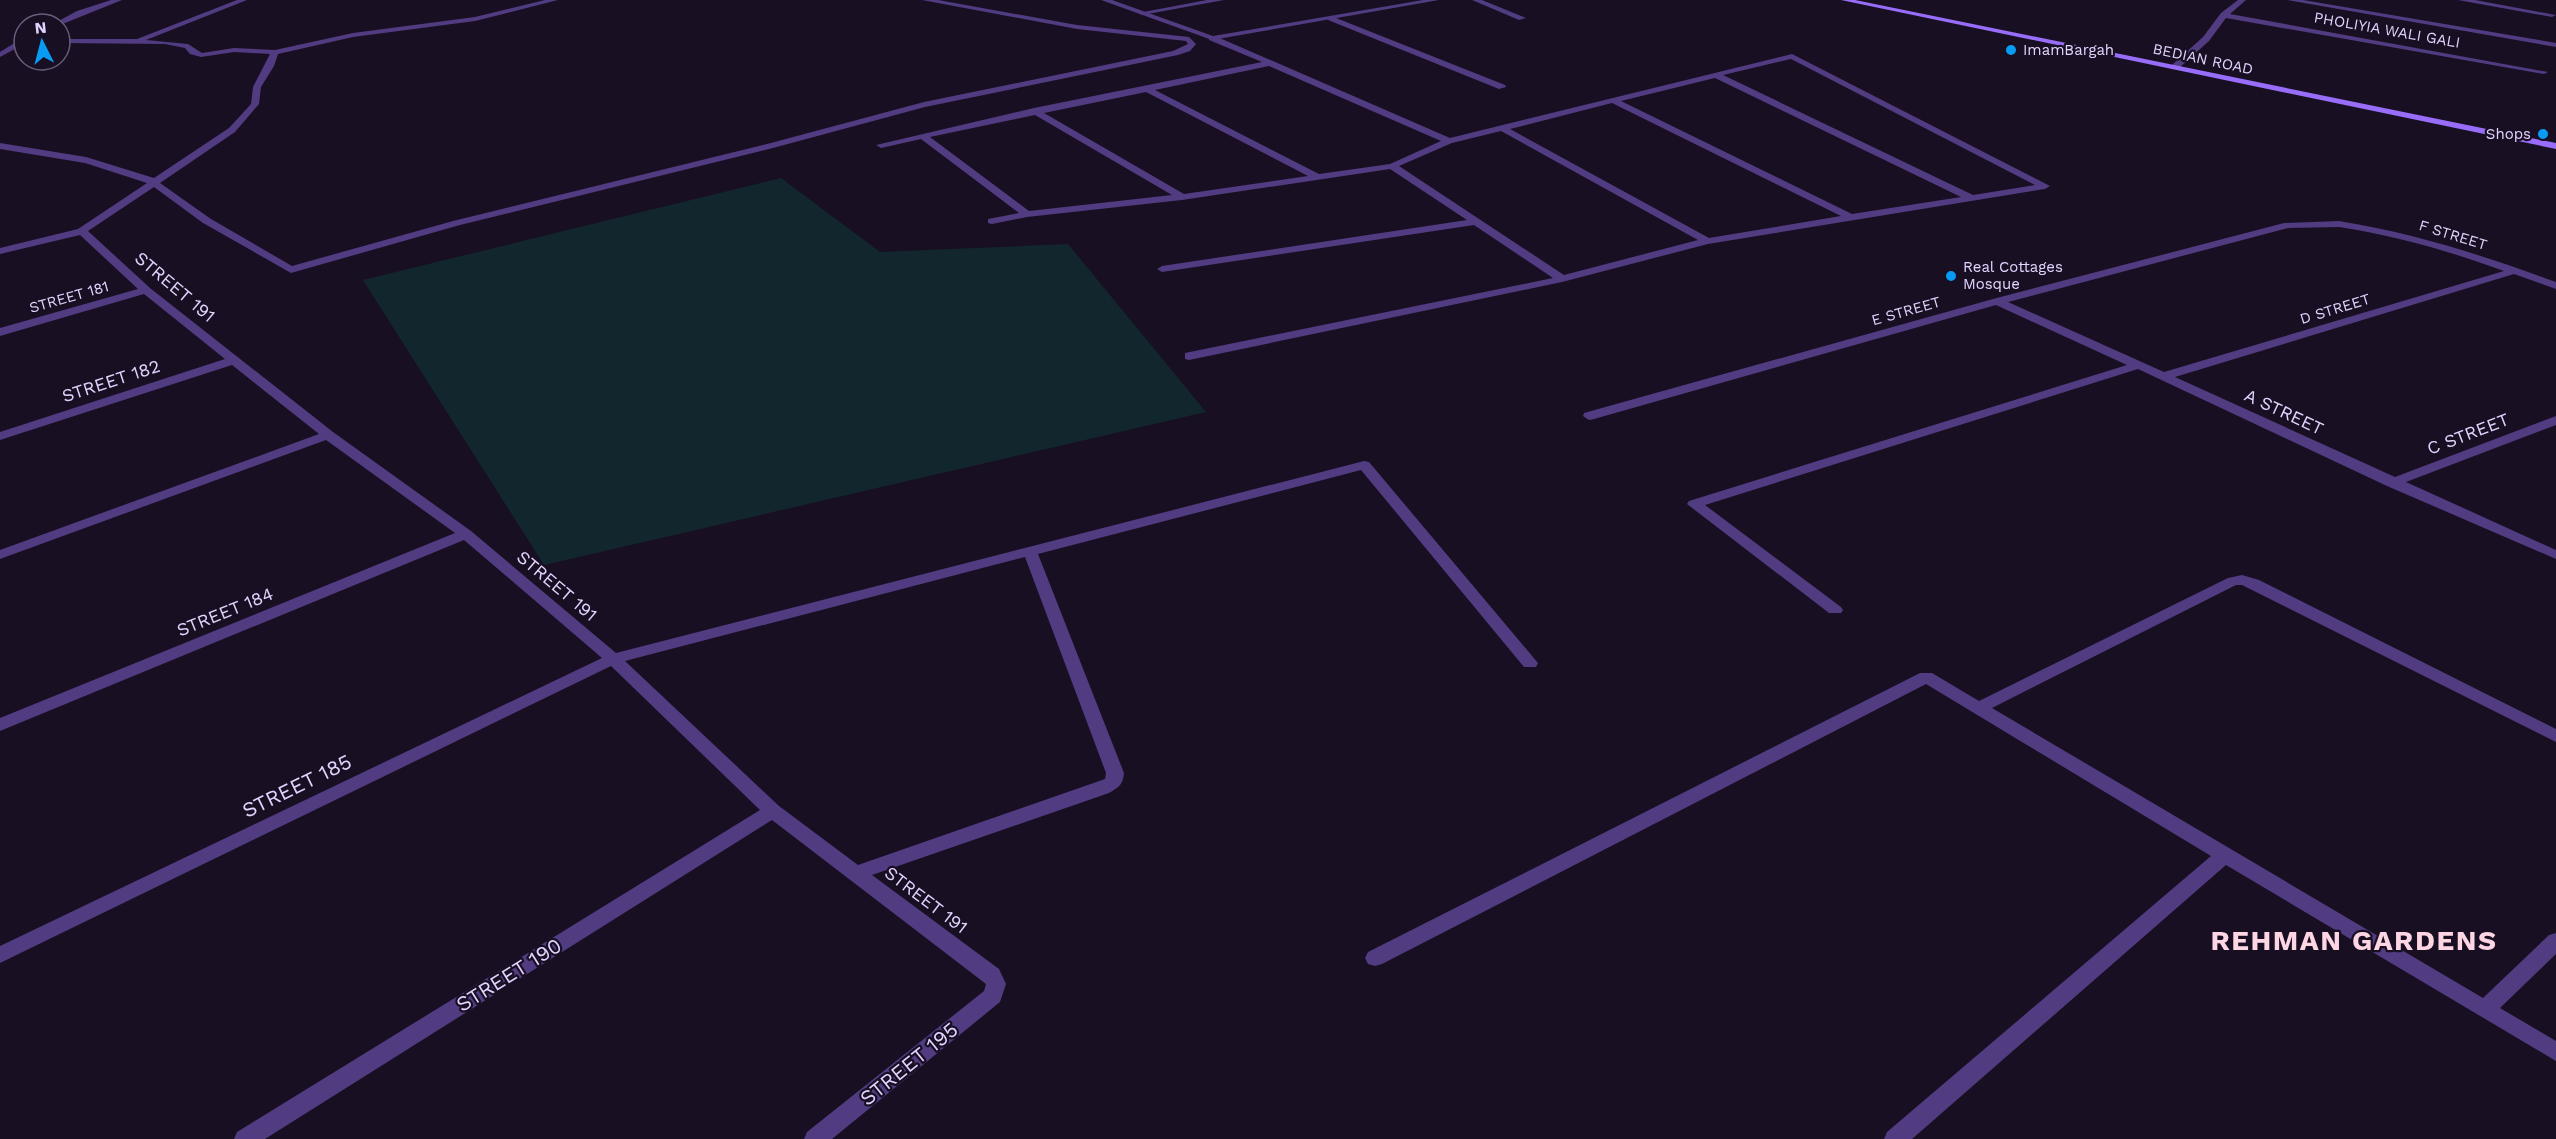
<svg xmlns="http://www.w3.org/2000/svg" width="2556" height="1139" font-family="'Work Sans',sans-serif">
  <rect width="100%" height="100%" fill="#180f23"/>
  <path fill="#12272d" d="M 781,178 L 880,252 L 1068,244 L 1206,412 L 544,565 L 363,280 Z"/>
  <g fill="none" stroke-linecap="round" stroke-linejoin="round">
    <g fill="#513b81" fill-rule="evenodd">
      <path d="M 111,0 L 122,0 L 60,25 L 53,24 L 77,11 Z"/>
      <path d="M 237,0 L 247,0 L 146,40 L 188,44 L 202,53 L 234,48 L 275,50 L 353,33 L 475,17 L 545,0 L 558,0 L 475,21 L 353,37 L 278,54 L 274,66 L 261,87 L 259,104 L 235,132 L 160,183 L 211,219 L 292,266 L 453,221 L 767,144 L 924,102 L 1173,51 L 1188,44 L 1186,41 L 1077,29 L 922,0 L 938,0 L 1077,25 L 1189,37 L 1196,44 L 1190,51 L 1178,55 L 925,107 L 773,148 L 460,225 L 291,273 L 203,223 L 154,187 L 88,231 L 150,288 L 333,432 L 471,531 L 616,653 L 1364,461 L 1369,462 L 1538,663 L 1536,667 L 1524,667 L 1361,470 L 1038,554 L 1124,773 C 1123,785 1119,787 1109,793 L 872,875 L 999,969 L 1006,984 L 1000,1002 L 832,1139 L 804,1139 L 807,1132 L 984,991 L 986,984 L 772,820 L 265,1139 L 234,1139 L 237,1132 L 760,810 L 611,666 L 0,963 L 0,946 L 602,658 L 464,540 L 0,731 L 0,718 L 455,533 L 326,440 L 0,559 L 0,550 L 319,434 L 232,365 L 0,440 L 0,432 L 225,359 L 144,294 L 0,336 L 0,328 L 138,289 L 80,235 L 0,254 L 0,248 L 78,229 L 147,183 L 85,163 L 0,149 L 0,143 L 86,157 L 154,178 L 229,128 L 251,104 L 253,87 L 270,54 L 234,52 L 201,57 L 190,54 L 185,48 L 165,44 L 60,43 L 60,39 L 137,39 ZM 1025,557 L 1106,773 L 1105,779 L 858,865 L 779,806 L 625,661 Z"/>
      <path d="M 1207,0 L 1224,0 L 1142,15 L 1138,13 Z"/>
      <path d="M 1472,0 L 1482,0 L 1526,18 L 1519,20 Z"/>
      <path d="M 2238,0 L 2246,0 L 2230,14 L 2548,72 L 2544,74 L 2226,18 L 2209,41 L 2178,69 L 2172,69 L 2172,65 L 2203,37 L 2221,13 Z"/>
      <path d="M 2287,0 L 2303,0 L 2556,43 L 2556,47 Z"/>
      <path d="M 2458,0 L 2475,0 L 2556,15 L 2552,17 Z"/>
      <path d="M 1331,16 L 1505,85 L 1506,87 L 1499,89 L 1328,20 Z"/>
      <path d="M 1209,36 L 1215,36 L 1450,138 L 1792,54 L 2050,186 L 2045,189 L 1708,244 L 1562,282 L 1189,360 L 1185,359 L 1185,353 L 1553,278 L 1474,225 L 1162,272 L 1157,269 L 1162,266 L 1467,220 L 1390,169 L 1182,200 L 1027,217 L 992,224 L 988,223 L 988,219 L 1019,213 L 921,139 L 881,148 L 876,145 L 1034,108 L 1262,62 L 1209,40 ZM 1791,59 L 2035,185 L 1973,195 L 1723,75 ZM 1269,66 L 1441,141 L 1390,164 L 1319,174 L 1155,90 ZM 1715,78 L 1961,197 L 1852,214 L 1621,101 ZM 1146,92 L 1308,176 L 1184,194 L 1044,113 ZM 1612,103 L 1841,216 L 1709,238 L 1510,129 ZM 1035,115 L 1172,195 L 1029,211 L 930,137 ZM 1501,131 L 1698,240 L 1564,275 L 1399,166 L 1452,143 Z"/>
      <path d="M 21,39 L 24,39 L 24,44 L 0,57 L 0,52 Z"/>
      <path d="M 2339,221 C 2414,233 2485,256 2556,282 L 2556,289 L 2514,274 L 2175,377 L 2395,477 L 2556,416 L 2556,425 L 2406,482 L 2556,550 L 2556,559 L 2387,486 L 2138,369 L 1705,505 L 1841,607 L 1843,610 L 1841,613 L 1829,613 L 1687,504 L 1689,501 L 2127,365 L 1996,305 L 1594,419 L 1589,420 L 1583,416 L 1584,413 L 1993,299 L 2284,223 ZM 2339,227 C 2396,236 2450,251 2504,271 L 2164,372 L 2008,302 L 2288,228 Z"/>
      <path d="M 2242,575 L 2259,580 L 2556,729 L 2556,742 L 2242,585 L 2236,585 L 1992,708 L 2483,998 L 2549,935 L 2556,933 L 2556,954 L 2500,1008 L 2556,1041 L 2556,1061 L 2226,865 L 1912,1139 L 1884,1139 L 1887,1132 L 2211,856 L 1926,684 L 1382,964 L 1375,966 L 1368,964 L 1365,958 L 1368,952 L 1920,673 L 1932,673 L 1979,701 L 2228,578 Z"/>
    </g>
    <path fill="#513b81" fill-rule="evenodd" d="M 1101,0 L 1112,0 L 1213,36 L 1423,0 L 1439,0 L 1212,40 Z"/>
    <path fill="#986dfa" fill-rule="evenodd" d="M 1841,0 L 1855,0 L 2556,143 L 2556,149 Z"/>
  </g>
  <g fill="#089bf4" stroke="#180f23" stroke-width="2">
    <circle cx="2011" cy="50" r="6"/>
    <circle cx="2543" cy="134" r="6"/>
    <circle cx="1951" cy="276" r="6"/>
  </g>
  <g text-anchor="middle" stroke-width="4.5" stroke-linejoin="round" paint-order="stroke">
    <g font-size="15" fill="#e3d3fe" stroke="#180f23">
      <text transform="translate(2387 30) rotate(10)" y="5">PHOLIYIA WALI GALI</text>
      <text transform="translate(2203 59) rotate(12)" y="5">BEDIAN ROAD</text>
      <text transform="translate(2453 235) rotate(17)" y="5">F STREET</text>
      <text transform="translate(69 297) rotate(-16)" y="5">STREET 181</text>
      <text transform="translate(2335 309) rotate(-17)" y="5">D STREET</text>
      <text transform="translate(1906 311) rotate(-16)" y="5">E STREET</text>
    </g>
    <g font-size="15" fill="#e3d3fe" stroke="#180f23" text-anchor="start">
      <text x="2023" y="55">ImamBargah</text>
      <text x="2531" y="139" text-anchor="end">Shops</text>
      <text x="1963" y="272">Real Cottages<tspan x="1963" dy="17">Mosque</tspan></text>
    </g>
    <g font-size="18" fill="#e3d3fe" stroke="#180f23">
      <text transform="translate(175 287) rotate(40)" y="6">STREET 191</text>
      <text transform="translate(111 381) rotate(-18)" y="6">STREET 182</text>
      <text transform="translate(2284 412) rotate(25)" y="6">A STREET</text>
      <text transform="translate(2468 434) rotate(-21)" y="6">C STREET</text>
      <text transform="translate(557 586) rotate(40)" y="6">STREET 191</text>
      <text transform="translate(225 612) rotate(-22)" y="6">STREET 184</text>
      <text transform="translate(926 900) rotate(37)" y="6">STREET 191</text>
    </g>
    <g font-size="21" fill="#e3d3fe" stroke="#180f23">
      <text transform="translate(297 786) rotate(-26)" y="7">STREET 185</text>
      <text transform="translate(509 975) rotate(-32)" y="7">STREET 190</text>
      <text transform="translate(909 1064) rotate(-39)" y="7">STREET 195</text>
    </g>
    <g font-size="28" font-weight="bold" letter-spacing="1.5" fill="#fed5e3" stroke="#180f23">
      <text x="2354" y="950">REHMAN GARDENS</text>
    </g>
  </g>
  <g transform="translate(42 42) rotate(354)"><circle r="28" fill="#180f23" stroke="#695d7b" stroke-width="1.5"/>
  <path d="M0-4.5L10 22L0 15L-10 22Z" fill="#089bf4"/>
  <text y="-9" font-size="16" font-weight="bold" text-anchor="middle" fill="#e3d3fe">N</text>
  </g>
</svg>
